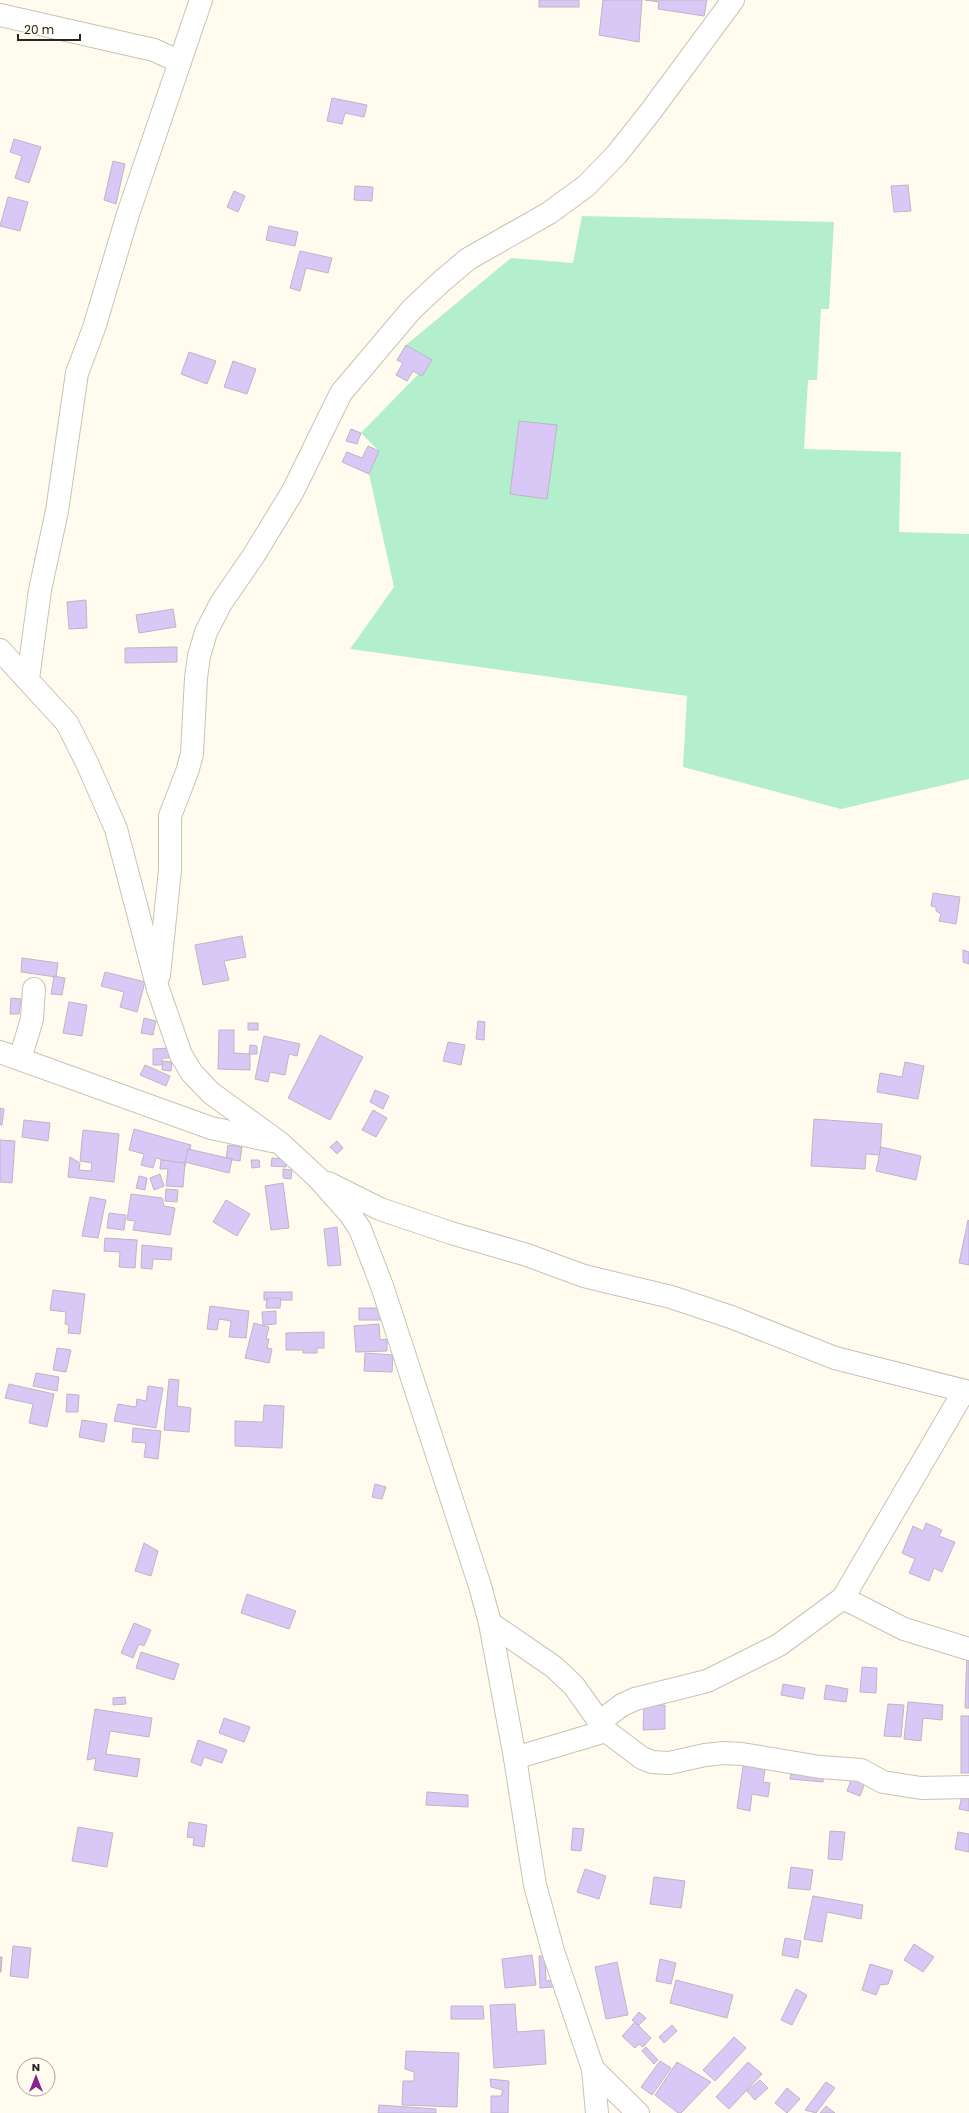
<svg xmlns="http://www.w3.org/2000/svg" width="969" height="2113" font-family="Poppins,sans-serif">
  <rect width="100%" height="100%" fill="#fffbef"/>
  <path fill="#b4efcd" d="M 582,216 L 834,222 L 829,309 L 821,309 L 817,380 L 808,380 L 804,449 L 901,452 L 899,532 L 969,534 L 969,779 L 841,809 L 683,767 L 687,696 L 350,649 L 394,587 L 369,474 L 379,451 L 361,433 L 432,360 L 406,345 L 511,258 L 573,263 Z"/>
  <g fill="#d9c7f5" stroke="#bcb7c4">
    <rect x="539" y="0" width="40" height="7"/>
    <path d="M 603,0 L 642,0 L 639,42 L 599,35 Z"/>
    <path d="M 645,0 L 707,0 L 704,16 L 658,9 L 659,2 Z"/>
    <path d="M 332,98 L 367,105 L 364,117 L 345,113 L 342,124 L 327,121 Z"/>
    <path d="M 14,139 L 41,147 L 29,183 L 15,178 L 22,156 L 10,152 Z"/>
    <path d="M 113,161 L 125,164 L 116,204 L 104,200 Z"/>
    <path d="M 908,185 L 911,211 L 894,212 L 891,186 Z"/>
    <path d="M 355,186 L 373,187 L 372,201 L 354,200 Z"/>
    <path d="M 234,191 L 245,196 L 238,212 L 227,207 Z"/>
    <path d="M 8,197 L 28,202 L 20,231 L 0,226 Z"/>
    <path d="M 269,226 L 298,232 L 295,246 L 266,240 Z"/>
    <path d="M 300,251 L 332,258 L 328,273 L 306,268 L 300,291 L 290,288 Z"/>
    <path d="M 406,345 L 432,360 L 422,376 L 413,371 L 407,381 L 396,375 L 403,363 L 397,360 Z"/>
    <path d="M 189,352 L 216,361 L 207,384 L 181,374 Z"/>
    <path d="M 233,361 L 256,369 L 247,394 L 224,387 Z"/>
    <path d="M 519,421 L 557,425 L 547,499 L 510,494 Z"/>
    <path d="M 351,429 L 361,433 L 357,444 L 346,441 Z"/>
    <path d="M 368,446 L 379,451 L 369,474 L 342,462 L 347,452 L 362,458 Z"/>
    <path d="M 86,600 L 87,628 L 69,629 L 67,602 Z"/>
    <path d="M 173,609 L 176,627 L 139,633 L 136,615 Z"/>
    <path d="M 177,647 L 177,662 L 125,663 L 125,648 Z"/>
    <path d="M 933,893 L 960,897 L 956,924 L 939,921 L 941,914 L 936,911 L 936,907 L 931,906 Z"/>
    <path d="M 242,936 L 246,957 L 224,961 L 229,980 L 203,985 L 195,945 Z"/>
    <path d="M 963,950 L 969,952 L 969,964 L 963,962 Z"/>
    <path d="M 22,958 L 58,963 L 56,977 L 21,972 Z"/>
    <path d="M 105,972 L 145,982 L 137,1012 L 120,1007 L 124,992 L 101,986 Z"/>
    <path d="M 54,976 L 65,978 L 62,995 L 51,994 Z"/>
    <path d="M 11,998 L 21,999 L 19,1014 L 10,1014 Z"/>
    <path d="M 69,1002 L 87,1005 L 82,1036 L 63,1033 Z"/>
    <path d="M 144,1018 L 156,1021 L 153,1035 L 141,1033 Z"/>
    <path d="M 478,1021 L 485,1022 L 484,1040 L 476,1039 Z"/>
    <rect x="248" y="1023" width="10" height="7"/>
    <path d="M 219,1030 L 234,1030 L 234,1053 L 249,1054 L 250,1045 L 257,1046 L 257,1054 L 250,1054 L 250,1070 L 218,1069 Z"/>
    <path d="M 320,1035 L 363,1057 L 330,1120 L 288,1098 Z"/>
    <path d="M 264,1036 L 300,1044 L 297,1056 L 289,1054 L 285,1075 L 270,1072 L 268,1082 L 255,1079 Z"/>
    <path d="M 448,1042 L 465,1045 L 461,1065 L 443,1061 Z"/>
    <path d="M 169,1048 L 169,1058 L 162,1058 L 162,1065 L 153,1065 L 153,1049 Z"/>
    <path d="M 163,1061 L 172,1062 L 171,1071 L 162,1070 Z"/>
    <path d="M 905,1062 L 924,1066 L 918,1099 L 877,1092 L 880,1073 L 902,1077 Z"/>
    <path d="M 145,1065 L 170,1076 L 166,1086 L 140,1075 Z"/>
    <path d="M 375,1090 L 389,1096 L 383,1109 L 370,1102 Z"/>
    <path d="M 0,1108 L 4,1109 L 2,1125 L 0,1125 Z"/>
    <path d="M 373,1110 L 387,1118 L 376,1137 L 362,1130 Z"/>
    <path d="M 814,1119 L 882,1124 L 880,1155 L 866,1154 L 865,1169 L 811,1166 Z"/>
    <path d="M 24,1120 L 50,1123 L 48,1141 L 22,1137 Z"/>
    <path d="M 134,1129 L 191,1145 L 185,1166 L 156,1158 L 153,1168 L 141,1165 L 144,1154 L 129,1150 Z"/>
    <path d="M 83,1130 L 119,1134 L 114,1182 L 68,1177 L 70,1157 L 80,1163 L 79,1170 L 91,1171 L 92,1163 L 80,1161 Z"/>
    <path d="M 0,1140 L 15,1141 L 12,1183 L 0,1182 Z"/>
    <path d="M 337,1141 L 343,1148 L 337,1154 L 330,1147 Z"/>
    <path d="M 228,1145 L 242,1147 L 240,1161 L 226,1159 Z"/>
    <path d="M 881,1147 L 921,1156 L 916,1180 L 876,1171 Z"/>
    <path d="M 188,1149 L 232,1159 L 229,1173 L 185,1162 Z"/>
    <path d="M 272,1158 L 287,1159 L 286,1167 L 271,1166 Z"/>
    <path d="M 161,1160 L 185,1163 L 183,1187 L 166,1186 L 168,1169 L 160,1169 Z"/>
    <path d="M 251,1160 L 259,1160 L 260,1167 L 252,1168 Z"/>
    <path d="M 283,1169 L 292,1170 L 291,1179 L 283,1178 Z"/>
    <path d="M 160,1174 L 164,1186 L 154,1190 L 150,1178 Z"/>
    <path d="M 139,1176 L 147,1178 L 145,1190 L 136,1188 Z"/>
    <path d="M 283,1183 L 289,1228 L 271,1230 L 265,1186 Z"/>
    <path d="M 166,1189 L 178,1190 L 177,1202 L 165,1201 Z"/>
    <path d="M 131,1194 L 162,1198 L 164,1206 L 175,1208 L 170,1235 L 133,1230 L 135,1221 L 127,1220 Z"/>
    <path d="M 90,1197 L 106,1200 L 98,1238 L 82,1236 Z"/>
    <path d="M 226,1200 L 250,1214 L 237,1236 L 213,1222 Z"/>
    <path d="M 109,1213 L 126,1215 L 124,1230 L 107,1228 Z"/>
    <path d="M 968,1220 L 969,1221 L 969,1265 L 959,1263 Z"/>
    <path d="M 337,1227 L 341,1265 L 328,1266 L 324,1229 Z"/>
    <path d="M 105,1238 L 137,1240 L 135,1268 L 119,1267 L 120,1252 L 104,1251 Z"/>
    <path d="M 142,1245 L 172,1248 L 171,1260 L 153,1259 L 152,1269 L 141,1268 Z"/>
    <path d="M 53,1290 L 85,1294 L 80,1334 L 68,1333 L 69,1325 L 65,1324 L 66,1312 L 50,1310 Z"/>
    <rect x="264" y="1292" width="28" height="8"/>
    <path d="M 267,1298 L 281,1298 L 280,1308 L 266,1308 Z"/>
    <path d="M 210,1306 L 249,1311 L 246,1338 L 229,1337 L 231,1321 L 219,1319 L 217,1330 L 207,1329 Z"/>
    <rect x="359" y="1308" width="21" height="12"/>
    <path d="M 276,1311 L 276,1324 L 263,1325 L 262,1312 Z"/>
    <path d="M 254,1323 L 269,1327 L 266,1339 L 269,1339 L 267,1348 L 272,1349 L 269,1363 L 245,1358 Z"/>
    <path d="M 379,1324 L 380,1340 L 387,1339 L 387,1351 L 356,1352 L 354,1326 Z"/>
    <path d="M 324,1332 L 324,1348 L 317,1348 L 317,1353 L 303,1353 L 303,1350 L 286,1350 L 286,1333 Z"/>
    <path d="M 57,1348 L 71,1350 L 66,1372 L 53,1370 Z"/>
    <path d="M 365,1353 L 393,1355 L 392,1372 L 364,1371 Z"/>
    <path d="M 36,1373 L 59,1377 L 57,1391 L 33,1386 Z"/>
    <path d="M 169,1379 L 179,1380 L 177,1406 L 191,1408 L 189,1432 L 164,1430 Z"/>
    <path d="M 9,1384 L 54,1394 L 47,1427 L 29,1423 L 33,1404 L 5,1398 Z"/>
    <path d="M 148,1386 L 163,1388 L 156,1428 L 114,1421 L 118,1404 L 136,1407 L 137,1399 L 146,1401 Z"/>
    <path d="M 67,1394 L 79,1395 L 78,1412 L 66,1412 Z"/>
    <path d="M 264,1405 L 284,1406 L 282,1448 L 235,1446 L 235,1421 L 263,1422 Z"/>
    <path d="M 82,1420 L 107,1424 L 104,1442 L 79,1437 Z"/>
    <path d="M 133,1428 L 161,1431 L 158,1459 L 144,1457 L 146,1443 L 132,1442 Z"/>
    <path d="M 375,1484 L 386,1487 L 382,1499 L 372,1497 Z"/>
    <path d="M 926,1523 L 942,1530 L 939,1536 L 955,1542 L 942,1572 L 934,1568 L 929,1581 L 909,1573 L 915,1559 L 902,1553 L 913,1526 L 923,1531 Z"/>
    <path d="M 144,1543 L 158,1551 L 151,1576 L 135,1571 Z"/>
    <path d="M 247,1594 L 296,1611 L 289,1629 L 241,1613 Z"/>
    <path d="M 134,1623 L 151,1630 L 144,1646 L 139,1644 L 133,1658 L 121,1653 Z"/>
    <path d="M 967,1651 L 969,1651 L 969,1708 L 965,1708 Z"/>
    <path d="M 141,1652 L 179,1664 L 174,1680 L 136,1668 Z"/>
    <path d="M 862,1667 L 877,1668 L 876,1693 L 860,1692 Z"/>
    <path d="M 783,1684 L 805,1688 L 803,1699 L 781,1695 Z"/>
    <path d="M 826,1685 L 848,1689 L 846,1702 L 824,1699 Z"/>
    <path d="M 125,1697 L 126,1704 L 113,1705 L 113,1698 Z"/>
    <path d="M 908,1702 L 943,1705 L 942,1720 L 923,1718 L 921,1741 L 904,1739 Z"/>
    <path d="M 888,1704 L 904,1705 L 901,1737 L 884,1736 Z"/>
    <path d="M 644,1705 L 665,1705 L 665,1729 L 643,1730 Z"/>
    <path d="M 95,1709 L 152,1718 L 149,1737 L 110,1731 L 106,1754 L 140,1759 L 137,1777 L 94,1770 L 96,1758 L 87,1760 Z"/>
    <rect x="961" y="1716" width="8" height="57"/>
    <path d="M 224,1718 L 250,1727 L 244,1742 L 219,1733 Z"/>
    <path d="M 198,1740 L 227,1750 L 222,1763 L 204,1757 L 201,1766 L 191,1762 Z"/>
    <path d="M 744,1760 L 766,1764 L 763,1782 L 770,1783 L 768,1797 L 752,1794 L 750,1811 L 737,1808 Z"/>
    <path d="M 792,1767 L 824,1771 L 823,1782 L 790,1779 Z"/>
    <path d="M 853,1775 L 866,1780 L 860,1796 L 847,1791 Z"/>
    <path d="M 427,1792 L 468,1795 L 468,1807 L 426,1805 Z"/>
    <path d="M 962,1796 L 969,1797 L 969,1811 L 959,1809 Z"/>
    <path d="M 189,1822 L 207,1825 L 204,1847 L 193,1845 L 194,1838 L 187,1837 Z"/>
    <path d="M 78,1827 L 113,1833 L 107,1867 L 72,1861 Z"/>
    <path d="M 573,1828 L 584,1829 L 581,1851 L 571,1850 Z"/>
    <path d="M 830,1831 L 845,1832 L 842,1860 L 828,1859 Z"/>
    <path d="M 958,1832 L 969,1834 L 969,1852 L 955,1849 Z"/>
    <path d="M 791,1867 L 813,1870 L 810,1890 L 788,1888 Z"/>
    <path d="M 585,1869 L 606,1876 L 599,1899 L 577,1892 Z"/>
    <path d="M 654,1877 L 685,1881 L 681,1908 L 650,1904 Z"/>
    <path d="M 813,1896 L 863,1905 L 861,1919 L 827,1912 L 822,1942 L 804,1939 Z"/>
    <path d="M 785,1938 L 801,1941 L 798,1958 L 782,1955 Z"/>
    <path d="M 914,1944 L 934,1957 L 923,1972 L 904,1960 Z"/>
    <path d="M 13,1946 L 31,1948 L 28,1978 L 10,1976 Z"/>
    <path d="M 532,1955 L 536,1985 L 505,1988 L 502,1959 Z"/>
    <path d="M 539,1956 L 545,1956 L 546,1981 L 554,1980 L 554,1987 L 540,1988 Z"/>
    <path d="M 0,1957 L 2,1957 L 1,1972 L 0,1972 Z"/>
    <path d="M 660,1959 L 676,1963 L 671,1984 L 656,1981 Z"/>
    <path d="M 617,1962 L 628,2015 L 606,2019 L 595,1967 Z"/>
    <path d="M 870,1964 L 893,1971 L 888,1984 L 880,1985 L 876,1995 L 862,1990 Z"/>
    <path d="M 676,1980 L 733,1995 L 727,2018 L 670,2003 Z"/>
    <path d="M 796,1989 L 807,1995 L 792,2025 L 781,2020 Z"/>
    <path d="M 515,2004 L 517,2032 L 544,2030 L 546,2064 L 494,2068 L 490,2005 Z"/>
    <path d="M 451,2006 L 483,2006 L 484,2019 L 451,2019 Z"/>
    <path d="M 639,2012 L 646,2018 L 639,2025 L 632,2020 Z"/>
    <path d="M 635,2022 L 651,2038 L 643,2047 L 639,2044 L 635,2048 L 622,2036 Z"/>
    <path d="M 672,2025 L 677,2031 L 664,2043 L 659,2037 Z"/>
    <path d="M 734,2037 L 746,2048 L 715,2081 L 703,2070 Z"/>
    <path d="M 646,2047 L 658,2060 L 654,2064 L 642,2051 Z"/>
    <path d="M 406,2051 L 459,2053 L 457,2107 L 402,2105 L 403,2081 L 414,2081 L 414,2072 L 405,2069 Z"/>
    <path d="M 660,2061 L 671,2068 L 652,2095 L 641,2087 Z"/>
    <path d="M 677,2062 L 711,2082 L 681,2113 L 678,2113 L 655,2095 Z"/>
    <path d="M 748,2062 L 762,2074 L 729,2109 L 716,2097 Z"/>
    <path d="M 490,2079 L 509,2081 L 508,2113 L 491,2113 L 491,2096 L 501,2096 L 503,2090 L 491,2087 Z"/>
    <path d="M 760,2080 L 768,2088 L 755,2100 L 747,2091 Z"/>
    <path d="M 826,2082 L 835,2088 L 816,2113 L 805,2110 Z"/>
    <path d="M 787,2088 L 800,2099 L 787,2113 L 775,2103 Z"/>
    <path d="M 379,2105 L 436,2109 L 436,2113 L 378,2113 Z"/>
    <path d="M 826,2106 L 835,2113 L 820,2113 Z"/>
  </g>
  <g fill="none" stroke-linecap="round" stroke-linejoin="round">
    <defs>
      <g id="minor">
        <path d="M 0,15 L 154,50 L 180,62"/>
        <path d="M 0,650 L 67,723 L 88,765 L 116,829 L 158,989 L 181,1055 L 192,1073 L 211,1093 L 280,1143 L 318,1178 L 350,1214 L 360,1229 L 382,1286 L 480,1586 L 490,1623 L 515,1758 L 535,1885 L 553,1951 L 593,2069 L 638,2113"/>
        <path d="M 28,679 L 40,590 L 57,511 L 77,373 L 94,328 L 128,214 L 201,0"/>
        <path d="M 159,975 L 170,870 L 170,816 L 187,772 L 192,754 L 196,678 L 199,656 L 206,632 L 221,603 L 254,555 L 293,491 L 341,393 L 412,309 L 442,281 L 468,259 L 549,213 L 586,186 L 617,154 L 651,111 L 733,0"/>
        <path d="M 0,1052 L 211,1128 L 272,1141"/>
        <path d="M 20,1059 L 32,1019 L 34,989"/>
        <path d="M 328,1183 L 380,1209 L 451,1233 L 527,1255 L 584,1276 L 671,1297 L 731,1317 L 835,1358 L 969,1392"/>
        <path d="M 843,1598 L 904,1629 L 969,1649"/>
        <path d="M 490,1623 L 554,1667 L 574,1686 L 606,1731 L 642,1758 L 652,1762 L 669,1763 L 705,1755 L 724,1753 L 742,1754 L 820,1767 L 861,1770 L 883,1782 L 921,1788 L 969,1787"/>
        <path d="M 599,1722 L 622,1705 L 635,1699 L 707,1681 L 779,1645 L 843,1598 L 964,1391"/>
        <path d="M 515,1758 L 606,1731"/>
        <path d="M 593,2069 L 597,2113"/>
      </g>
    </defs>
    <use href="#minor" stroke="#c8c3b6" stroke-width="24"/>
    <use href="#minor" stroke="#fff" stroke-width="22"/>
  </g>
  <g transform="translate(36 2077)"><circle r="19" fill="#fffbef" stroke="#a9a69d"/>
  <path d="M0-3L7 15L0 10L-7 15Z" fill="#87238c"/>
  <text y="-6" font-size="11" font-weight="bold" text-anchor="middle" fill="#282621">N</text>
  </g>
  <path d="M18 34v6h62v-6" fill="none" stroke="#282621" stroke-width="2"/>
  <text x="24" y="34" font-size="12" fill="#282621" stroke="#fffbef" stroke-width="3" paint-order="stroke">20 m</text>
</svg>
